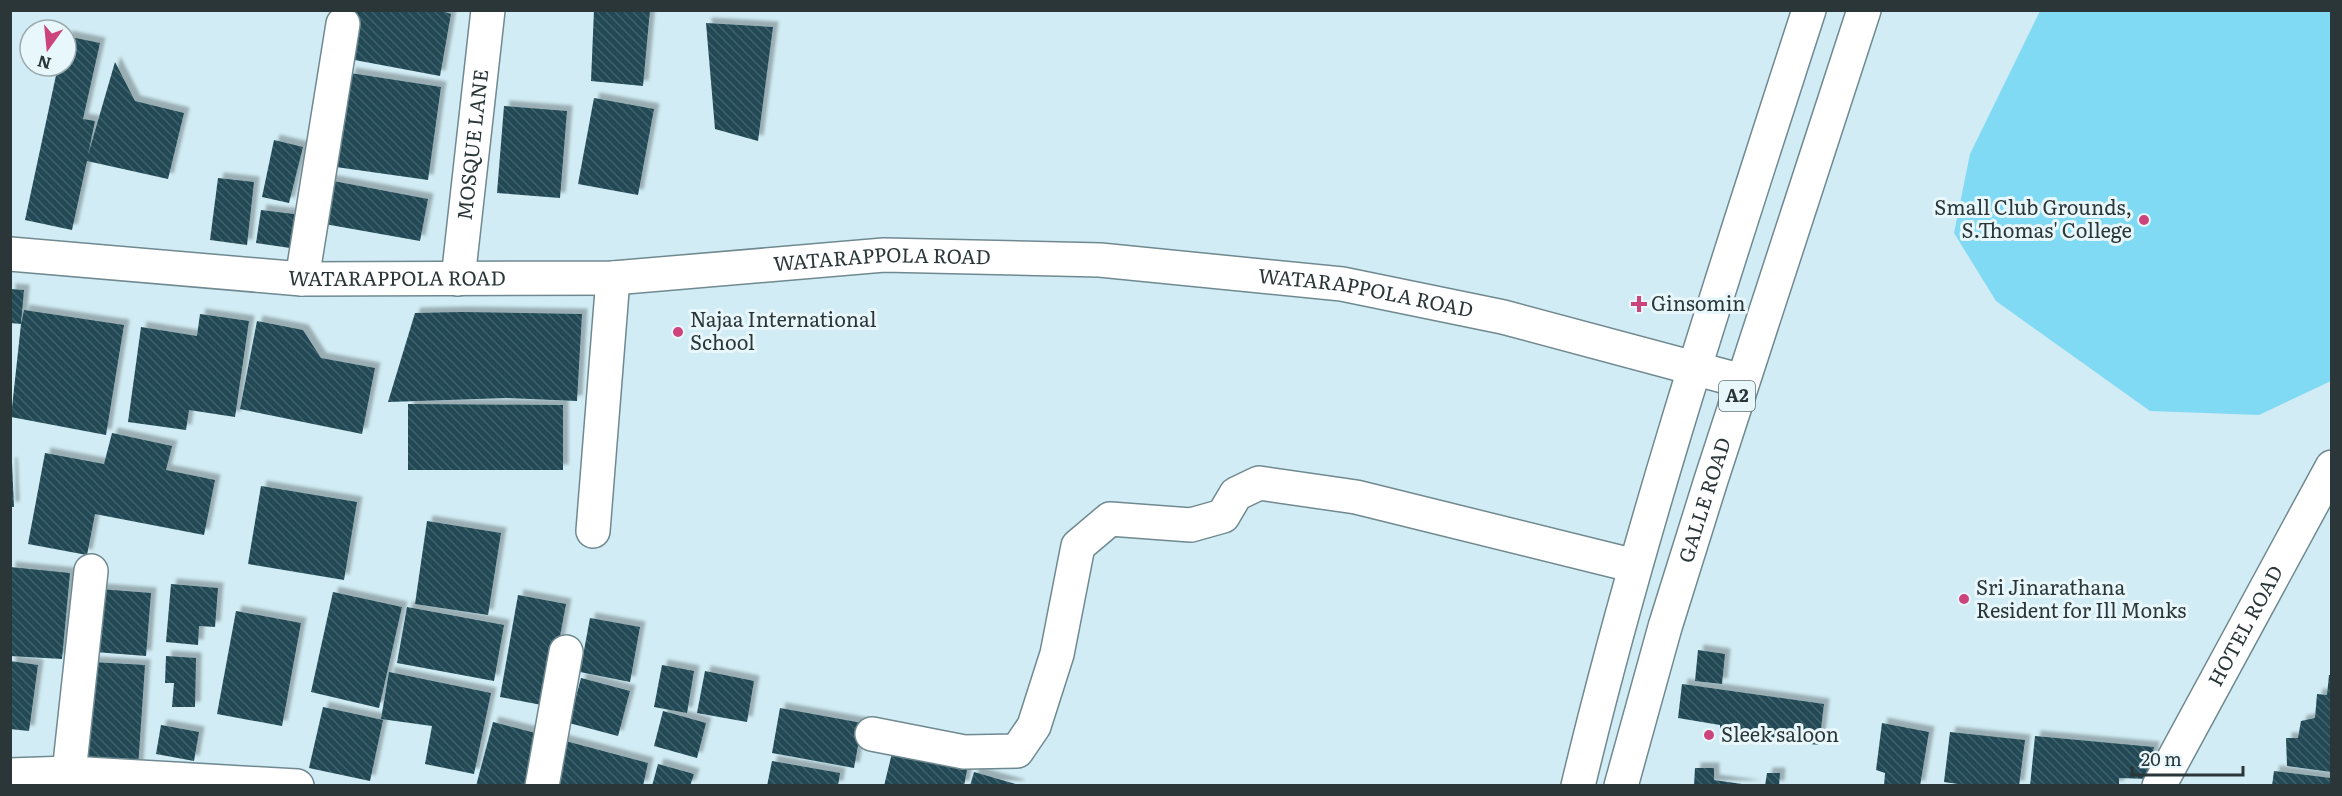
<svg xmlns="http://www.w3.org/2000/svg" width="2342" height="796" font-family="Literata,serif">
  <defs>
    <pattern id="building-back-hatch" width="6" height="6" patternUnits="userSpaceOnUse" patternTransform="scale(1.5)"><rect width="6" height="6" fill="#204a55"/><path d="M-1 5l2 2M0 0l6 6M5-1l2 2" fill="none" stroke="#40626b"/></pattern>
    <filter id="shadow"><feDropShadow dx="5.5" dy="-5.5" stdDeviation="1.5" flood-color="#0004"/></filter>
  </defs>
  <rect width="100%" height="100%" fill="#d1ecf4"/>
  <path fill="#81daf3" d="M 2040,11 L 2331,11 L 2331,381 L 2259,415 L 2150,411 L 1996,301 L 1954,233 L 1970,154 Z"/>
  <g fill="url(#building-back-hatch)" filter="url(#shadow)">
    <path d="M 351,10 L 439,10 L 451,14 L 440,76 L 344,58 Z"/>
    <path d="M 594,10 L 650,10 L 643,86 L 591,81 Z"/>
    <path d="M 706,23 L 773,27 L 758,141 L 715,129 Z"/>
    <path d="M 66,36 L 100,43 L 83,119 L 95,121 L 88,155 L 115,62 L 135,101 L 184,113 L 168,179 L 87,161 L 72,230 L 25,220 L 58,66 L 66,66 Z"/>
    <path d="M 350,73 L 441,87 L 428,180 L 336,167 Z"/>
    <path d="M 594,98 L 654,109 L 638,195 L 578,184 Z"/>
    <path d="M 504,106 L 567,111 L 560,198 L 497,193 Z"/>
    <path d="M 274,140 L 303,147 L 289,203 L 262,197 Z"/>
    <path d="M 218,178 L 254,182 L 247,245 L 210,240 Z"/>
    <path d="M 328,180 L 428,199 L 420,241 L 319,223 Z"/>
    <path d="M 261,210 L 302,215 L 297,249 L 256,243 Z"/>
    <path d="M 10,289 L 24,290 L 21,324 L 24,310 L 124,325 L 106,435 L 11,417 L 21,324 L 10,323 Z"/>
    <path d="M 462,312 L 582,314 L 577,401 L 507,398 L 388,402 L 415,313 Z"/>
    <path d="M 200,314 L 249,321 L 235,417 L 189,410 L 186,430 L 128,422 L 141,327 L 197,336 Z"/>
    <path d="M 257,321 L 303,330 L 321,358 L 375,368 L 362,434 L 240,409 Z"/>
    <path d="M 408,404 L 563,405 L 563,470 L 408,470 Z"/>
    <path d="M 112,433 L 172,446 L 166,470 L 215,480 L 204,535 L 95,514 L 87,555 L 28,544 L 45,453 L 104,464 Z"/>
    <path d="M 10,463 L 12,463 L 14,507 L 10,507 Z"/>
    <path d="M 261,486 L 357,502 L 344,580 L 248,564 Z"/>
    <path d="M 427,521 L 501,533 L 488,615 L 415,604 Z"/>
    <path d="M 10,567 L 70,573 L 62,659 L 10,656 Z"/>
    <path d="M 171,584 L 218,588 L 215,627 L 199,626 L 198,645 L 166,642 Z"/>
    <path d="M 100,589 L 151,593 L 146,656 L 95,652 Z"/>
    <path d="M 333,592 L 402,607 L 379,708 L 311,692 Z"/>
    <path d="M 518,595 L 566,604 L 547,706 L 500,697 Z"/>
    <path d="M 407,607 L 504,625 L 494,681 L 397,663 Z"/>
    <path d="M 236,611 L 301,623 L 282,726 L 217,714 Z"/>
    <path d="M 590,618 L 640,627 L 630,682 L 580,672 Z"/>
    <path d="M 1698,650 L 1725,654 L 1722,684 L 1695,681 Z"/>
    <path d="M 166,656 L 196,658 L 195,707 L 172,707 L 174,683 L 165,683 Z"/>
    <path d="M 10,661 L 38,665 L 29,731 L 10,729 Z"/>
    <path d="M 92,662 L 145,665 L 138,768 L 85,764 Z"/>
    <path d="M 662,665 L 694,671 L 687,713 L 654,707 Z"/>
    <path d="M 705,671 L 754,681 L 747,722 L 697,713 Z"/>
    <path d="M 389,672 L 491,693 L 474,774 L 425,764 L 432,726 L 381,719 Z"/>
    <path d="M 2329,675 L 2331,675 L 2331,772 L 2287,766 L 2286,738 L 2298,738 L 2301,721 L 2315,718 L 2317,694 L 2327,695 Z"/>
    <path d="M 581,678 L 630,691 L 618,736 L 569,723 Z"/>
    <path d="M 1682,684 L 1824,704 L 1819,745 L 1720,734 L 1720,725 L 1678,718 Z"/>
    <path d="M 323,707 L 383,720 L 370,781 L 309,768 Z"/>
    <path d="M 780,708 L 862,723 L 854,768 L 772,753 Z"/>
    <path d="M 663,711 L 706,723 L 697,758 L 654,746 Z"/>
    <path d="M 493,722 L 547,736 L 534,786 L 476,786 Z"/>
    <path d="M 1882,723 L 1929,732 L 1920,786 L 1884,786 L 1885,773 L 1876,770 Z"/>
    <path d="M 161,725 L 199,732 L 194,761 L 156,754 Z"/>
    <path d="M 1950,732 L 2025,740 L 2019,786 L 1972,786 L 1944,782 Z"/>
    <path d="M 2035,736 L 2154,747 L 2148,779 L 2119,778 L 2119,786 L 2030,786 Z"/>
    <path d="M 558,739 L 648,763 L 643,786 L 546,786 Z"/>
    <path d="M 892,753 L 967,770 L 964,786 L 884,786 Z"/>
    <path d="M 772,761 L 840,773 L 838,786 L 767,786 Z"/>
    <path d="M 658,764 L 694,774 L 690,786 L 652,786 Z"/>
    <path d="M 1695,768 L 1714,768 L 1714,780 L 1756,786 L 1694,786 Z"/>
    <path d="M 2274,771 L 2331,778 L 2331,786 L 2272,786 Z"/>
    <path d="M 974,772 L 1019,785 L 1019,786 L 970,786 Z"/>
    <path d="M 1767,773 L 1780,773 L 1779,786 L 1765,786 Z"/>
  </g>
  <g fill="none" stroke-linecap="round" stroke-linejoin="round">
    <defs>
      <g id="minor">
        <path d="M 302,279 L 343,24"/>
        <path id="s1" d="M 458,279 L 488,10"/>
        <path d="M 593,531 L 613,278"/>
        <path d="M 872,734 L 964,752 L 1017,751 L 1034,726 L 1057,654 L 1078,546 L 1110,519 L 1191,525 L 1223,516 L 1236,494 L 1259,483 L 1356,497 L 1635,566"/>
        <path d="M 69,773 L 91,571"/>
        <path d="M 10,775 L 69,773 L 297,786"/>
        <path d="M 542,786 L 566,652"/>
      </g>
      <g id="tertiary">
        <path id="s2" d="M 10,254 L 302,279 L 613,278 L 884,255 L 1100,260 L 1342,284 L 1503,317 L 1742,381"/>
        <path id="s3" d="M 2159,786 L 2332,467"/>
      </g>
      <g id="trunk">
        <path d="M 1578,786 C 1641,523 1726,267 1809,10"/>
        <path id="s4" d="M 1621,786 L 1665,627 L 1711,480 L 1864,10"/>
      </g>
    </defs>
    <use href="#minor" stroke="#708990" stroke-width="36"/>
    <use href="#tertiary" stroke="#708990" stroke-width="36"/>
    <use href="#trunk" stroke="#708990" stroke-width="36"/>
    <use href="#minor" stroke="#fff" stroke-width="33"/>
    <use href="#tertiary" stroke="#fff" stroke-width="33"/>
    <use href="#trunk" stroke="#fff" stroke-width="33"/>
  </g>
  <g fill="#cd437c" stroke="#e7f7fc" stroke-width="2">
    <circle cx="2144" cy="220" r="6"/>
    <path d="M1636 295h6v6h6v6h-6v6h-6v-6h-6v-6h6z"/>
    <circle cx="678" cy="332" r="6"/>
    <circle cx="1964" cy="599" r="6"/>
    <circle cx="1709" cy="735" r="6"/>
  </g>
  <g text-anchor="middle" stroke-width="6" stroke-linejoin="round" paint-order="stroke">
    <rect fill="#e7f7fc" stroke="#637074" stroke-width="1.5" x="1719" y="381" width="36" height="30" rx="4.5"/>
    <g font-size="18" font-weight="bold" fill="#2b3639">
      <text x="1737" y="402">A2</text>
    </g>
    <g font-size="20" fill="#2b3639" stroke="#e7f7fc">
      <text dy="7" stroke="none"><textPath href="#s1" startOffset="135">MOSQUE LANE</textPath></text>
      <text dy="7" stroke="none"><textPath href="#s2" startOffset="874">WATARAPPOLA ROAD</textPath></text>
      <text dy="7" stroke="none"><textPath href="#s2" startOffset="388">WATARAPPOLA ROAD</textPath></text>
      <text dy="7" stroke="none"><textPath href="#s2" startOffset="1360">WATARAPPOLA ROAD</textPath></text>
      <text dy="7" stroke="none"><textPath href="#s4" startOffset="298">GALLE ROAD</textPath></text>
      <text dy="7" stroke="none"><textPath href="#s3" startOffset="182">HOTEL ROAD</textPath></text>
    </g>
    <g font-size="20" fill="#2b3639" stroke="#e7f7fc" text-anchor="start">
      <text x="2132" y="215" text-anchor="end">Small Club Grounds,<tspan x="2132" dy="23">S.Thomas' College</tspan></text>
      <text x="1651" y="311">Ginsomin</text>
      <text x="690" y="327">Najaa International<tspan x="690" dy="23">School</tspan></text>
      <text x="1976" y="595">Sri Jinarathana<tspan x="1976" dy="23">Resident for Ill Monks</tspan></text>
      <text x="1721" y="742">Sleek saloon</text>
    </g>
  </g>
  <rect width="2342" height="796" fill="none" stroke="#2b3639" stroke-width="24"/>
  <g transform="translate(48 48) rotate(195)"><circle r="28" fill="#e7f7fc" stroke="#9caaae" stroke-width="1.5"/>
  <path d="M0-4.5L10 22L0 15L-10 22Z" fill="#cd437c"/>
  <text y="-9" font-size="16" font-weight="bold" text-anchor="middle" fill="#2b3639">N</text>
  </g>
  <path d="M2132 766v9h111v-9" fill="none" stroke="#2b3639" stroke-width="3"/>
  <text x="2141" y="766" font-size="18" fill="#2b3639" stroke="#e7f7fc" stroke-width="4.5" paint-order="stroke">20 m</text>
</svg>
